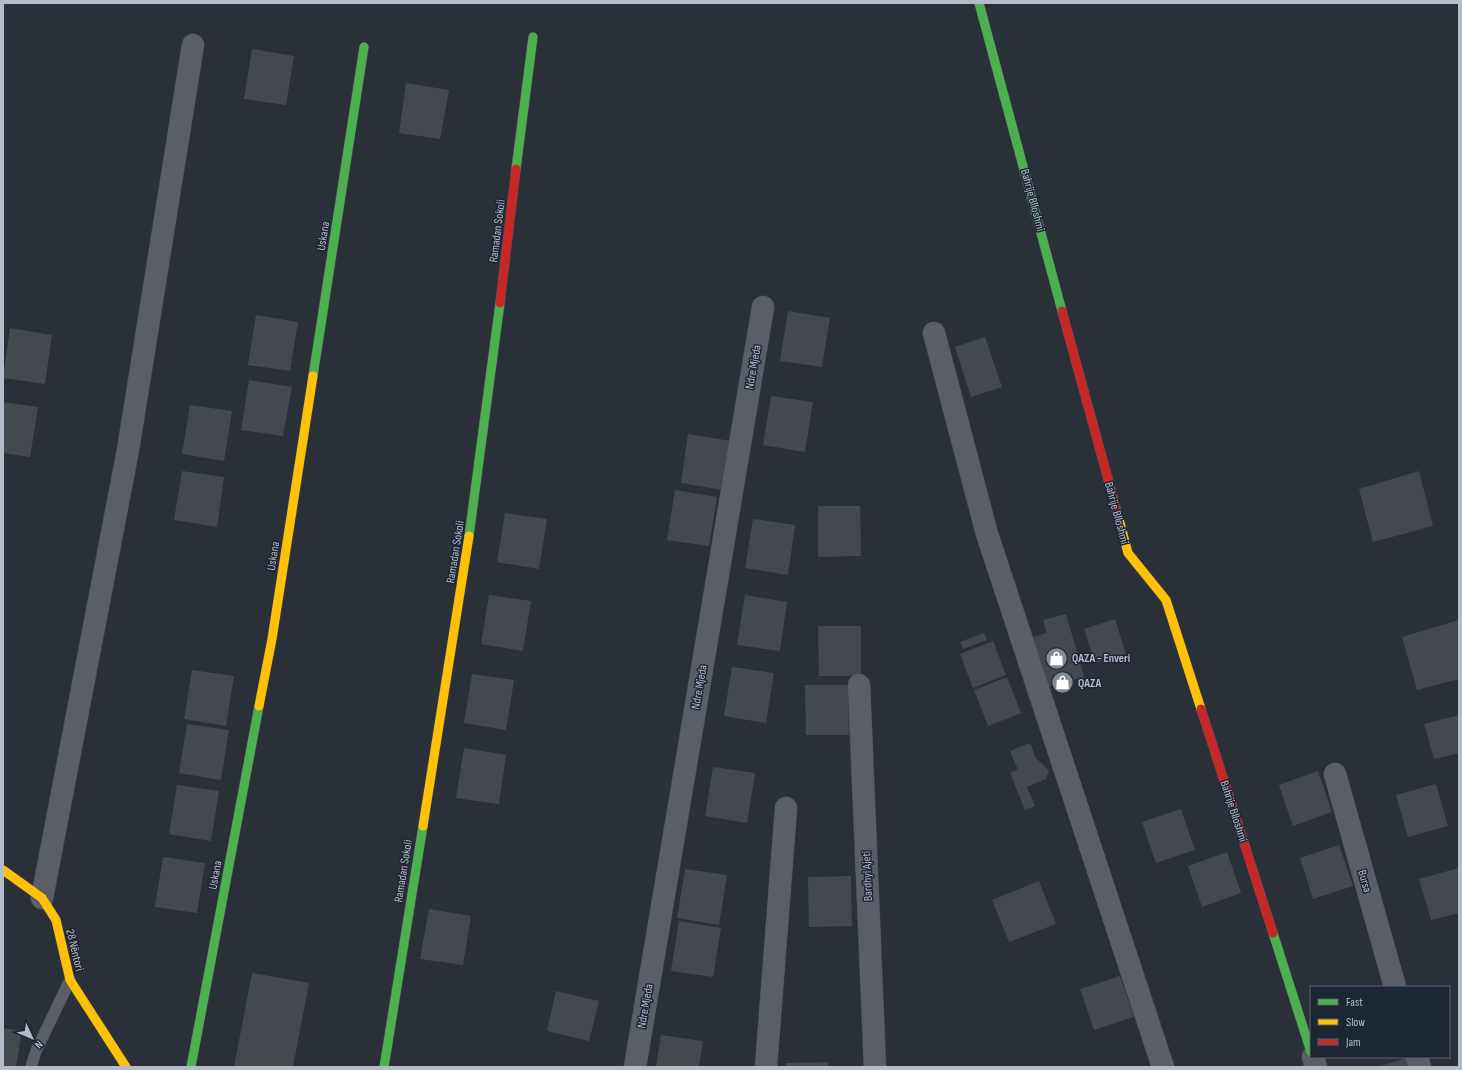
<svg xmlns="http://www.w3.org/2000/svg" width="1462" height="1070" font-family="'Sofia Sans Condensed',sans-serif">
  <rect width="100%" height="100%" fill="#2a3038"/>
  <g fill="#444950">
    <path d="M 252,49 L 294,56 L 286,105 L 244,99 Z"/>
    <path d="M 406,83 L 449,90 L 440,139 L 399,133 Z"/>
    <path d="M 788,311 L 830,318 L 822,367 L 780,361 Z"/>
    <path d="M 256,315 L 298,322 L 290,371 L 248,365 Z"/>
    <path d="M 10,328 L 52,335 L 45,384 L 3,378 Z"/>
    <path d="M 985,337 L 1002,387 L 971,397 L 955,347 Z"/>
    <path d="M 249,380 L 292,387 L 283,436 L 241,430 Z"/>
    <path d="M 771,396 L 813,402 L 805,452 L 763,445 Z"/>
    <path d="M 3,402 L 38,407 L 30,457 L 3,453 Z"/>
    <path d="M 190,405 L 232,411 L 224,461 L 182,454 Z"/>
    <path d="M 688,434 L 731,441 L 723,490 L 681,483 Z"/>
    <path d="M 182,471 L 224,477 L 217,527 L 174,520 Z"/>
    <path d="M 1419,471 L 1433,526 L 1373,542 L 1359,489 Z"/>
    <path d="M 675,490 L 717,497 L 709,546 L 667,540 Z"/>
    <path d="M 818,506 L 860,506 L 861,556 L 818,557 Z"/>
    <path d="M 505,513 L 547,519 L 539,569 L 497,562 Z"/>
    <path d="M 753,519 L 795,525 L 788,575 L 745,568 Z"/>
    <path d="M 489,595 L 531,601 L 523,651 L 481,644 Z"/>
    <path d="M 745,595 L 787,602 L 780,651 L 737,645 Z"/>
    <path d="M 1066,614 L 1084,677 L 1045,688 L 1030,638 L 1047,633 L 1043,620 Z"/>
    <path d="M 1115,619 L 1126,654 L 1095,663 L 1084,629 Z"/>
    <path d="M 1459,620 L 1459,679 L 1417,690 L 1402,637 Z"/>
    <path d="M 818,626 L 861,626 L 861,676 L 819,676 Z"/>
    <path d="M 984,633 L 987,640 L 963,649 L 960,642 Z"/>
    <path d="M 993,641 L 1006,675 L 973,688 L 960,654 Z"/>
    <path d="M 732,667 L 774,673 L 766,723 L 724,716 Z"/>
    <path d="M 192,670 L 234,676 L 226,726 L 184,719 Z"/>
    <path d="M 472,674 L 514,680 L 506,730 L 464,723 Z"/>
    <path d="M 1007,677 L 1021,713 L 988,726 L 974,690 Z"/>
    <path d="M 805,685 L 848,685 L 849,735 L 806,735 Z"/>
    <path d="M 1459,715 L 1459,753 L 1434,759 L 1424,724 Z"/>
    <path d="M 187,724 L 229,730 L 221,780 L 179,773 Z"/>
    <path d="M 1030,743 L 1036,758 L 1049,771 L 1046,779 L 1027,787 L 1035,806 L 1025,810 L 1010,773 L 1018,770 L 1010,751 Z"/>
    <path d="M 464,748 L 506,755 L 499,804 L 456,798 Z"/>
    <path d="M 713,767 L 755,773 L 747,823 L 705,816 Z"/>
    <path d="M 1318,771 L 1332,812 L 1293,826 L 1279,785 Z"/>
    <path d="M 1436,784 L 1448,826 L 1408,837 L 1396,795 Z"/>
    <path d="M 177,785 L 219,791 L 211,841 L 169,834 Z"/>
    <path d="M 1181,809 L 1195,850 L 1156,863 L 1142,822 Z"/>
    <path d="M 1339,845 L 1353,886 L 1313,899 L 1300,858 Z"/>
    <path d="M 1227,852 L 1241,893 L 1202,907 L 1188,866 Z"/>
    <path d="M 163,857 L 205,863 L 197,913 L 155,907 Z"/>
    <path d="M 1459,868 L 1459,913 L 1431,920 L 1419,879 Z"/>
    <path d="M 685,869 L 727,875 L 719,925 L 677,918 Z"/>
    <path d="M 851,876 L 852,926 L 809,927 L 808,877 Z"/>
    <path d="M 1039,881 L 1056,924 L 1009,942 L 992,900 Z"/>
    <path d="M 429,909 L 471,916 L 463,965 L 420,959 Z"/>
    <path d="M 679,921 L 721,928 L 713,977 L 671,971 Z"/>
    <path d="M 252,973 L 309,983 L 293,1067 L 234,1067 Z"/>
    <path d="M 1120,976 L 1134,1017 L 1094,1030 L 1080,989 Z"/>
    <path d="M 556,991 L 599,1001 L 589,1041 L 547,1031 Z"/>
    <path d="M 3,1028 L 22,1031 L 16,1067 L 3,1067 Z"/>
    <path d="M 661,1035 L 703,1041 L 699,1067 L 656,1067 Z"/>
    <path d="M 1407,1058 L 1409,1067 L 1377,1067 Z"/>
    <path d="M 828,1062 L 828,1067 L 786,1067 L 786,1063 Z"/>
  </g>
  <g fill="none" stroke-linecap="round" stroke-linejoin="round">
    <defs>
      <path id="lane" d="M 31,1067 L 36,1051 L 70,980"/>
      <g id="street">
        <path d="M 934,333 L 987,534 L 1163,1067"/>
        <path d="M 859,685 L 875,1067"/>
        <path d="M 1335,774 L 1395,987"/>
        <path d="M 42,898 L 128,450 L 193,45"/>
        <path d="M 1313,1057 L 1316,1067"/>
        <path d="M 1417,1057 L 1420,1067"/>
        <path d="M 635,1067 L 763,307"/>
        <path d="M 766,1067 L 786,808"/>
      </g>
      <g id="fast">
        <path d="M 979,3 L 1062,311"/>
        <path d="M 516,169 L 533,37"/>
        <path d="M 313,376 L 364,47"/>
        <path d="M 469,536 L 500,303"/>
        <path d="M 1273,933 L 1311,1052"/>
        <path d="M 191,1067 L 259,706"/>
        <path d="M 384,1067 L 423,826"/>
      </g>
      <g id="slow">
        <path d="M 1117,512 L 1128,553 L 1166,600 L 1201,709"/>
        <path d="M 259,706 L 272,639 L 313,376"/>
        <path d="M 423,826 L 469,536"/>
        <path d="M 3,870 L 42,898 L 56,920 L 70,980 L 126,1067"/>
      </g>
      <g id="jam">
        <path d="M 500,303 L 516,169"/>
        <path d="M 1062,311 L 1117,512"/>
        <path d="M 1201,709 L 1273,933"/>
      </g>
    </defs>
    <use href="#lane" stroke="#484c53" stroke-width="12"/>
    <use href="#street" stroke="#484c53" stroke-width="23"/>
    <use href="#fast" stroke="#484c53" stroke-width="10"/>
    <use href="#slow" stroke="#484c53" stroke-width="10"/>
    <use href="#jam" stroke="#484c53" stroke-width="10"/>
    <use href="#lane" stroke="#5a5e66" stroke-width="11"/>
    <use href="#street" stroke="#5a5e66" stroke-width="22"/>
    <use href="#fast" stroke="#4caf50" stroke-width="9"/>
    <use href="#slow" stroke="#ffc107" stroke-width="9"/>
    <use href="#jam" stroke="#c62828" stroke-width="9"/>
  </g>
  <defs>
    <symbol id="shop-disc" viewBox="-11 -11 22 22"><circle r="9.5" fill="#848b96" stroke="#1d2633"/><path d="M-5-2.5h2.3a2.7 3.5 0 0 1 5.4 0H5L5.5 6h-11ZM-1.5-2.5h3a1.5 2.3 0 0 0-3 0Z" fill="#fff"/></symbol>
  </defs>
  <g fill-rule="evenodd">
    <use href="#shop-disc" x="1044" y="646" width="25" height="25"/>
    <use href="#shop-disc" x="1050" y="670" width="25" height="25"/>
  </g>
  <g text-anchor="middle" stroke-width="3" stroke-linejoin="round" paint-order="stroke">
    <g font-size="12" fill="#b4bcc9" stroke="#1d2633">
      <text transform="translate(1033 200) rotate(75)" y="4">Bahrije Blloshmi</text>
      <text transform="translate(497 231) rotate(-83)" y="4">Ramadan Sokoli</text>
      <text transform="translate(323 236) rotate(-81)" y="4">Uskana</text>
      <text transform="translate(753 367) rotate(-80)" y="4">Ndre Mjeda</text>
      <text transform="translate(1117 513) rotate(75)" y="4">Bahrije Blloshmi</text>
      <text transform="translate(455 552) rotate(-81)" y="4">Ramadan Sokoli</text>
      <text transform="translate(273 556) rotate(-81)" y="4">Uskana</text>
      <text transform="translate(699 687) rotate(-80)" y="4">Ndre Mjeda</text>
      <text transform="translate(1234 811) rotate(72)" y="4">Bahrije Blloshmi</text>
      <text transform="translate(403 871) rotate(-81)" y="4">Ramadan Sokoli</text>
      <text transform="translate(215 875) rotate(-79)" y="4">Uskana</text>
      <text transform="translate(867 876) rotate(-92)" y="4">Bardhyl Ajeti</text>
      <text transform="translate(1365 881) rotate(74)" y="4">Bursa</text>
      <text transform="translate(75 950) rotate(76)" y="4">28 Nëntori</text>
      <text transform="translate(645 1006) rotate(-80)" y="4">Ndre Mjeda</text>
    </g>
    <g font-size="12" font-weight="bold" fill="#b4bcc9" stroke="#1d2633" text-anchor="start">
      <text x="1072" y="662">QAZA - Enveri</text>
      <text x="1078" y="687">QAZA</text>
    </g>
  </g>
  <rect width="1462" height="1070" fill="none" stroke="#b4bcc9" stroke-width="8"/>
  <rect x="1310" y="986" width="140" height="72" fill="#1d2633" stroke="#59626f"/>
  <rect x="1318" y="999" width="20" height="6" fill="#4caf50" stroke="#59626f"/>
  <text x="1346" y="1006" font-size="12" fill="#b4bcc9">Fast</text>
  <rect x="1318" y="1019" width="20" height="6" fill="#ffc107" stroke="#59626f"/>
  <text x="1346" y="1026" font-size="12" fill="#b4bcc9">Slow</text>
  <rect x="1318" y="1039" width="20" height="6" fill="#c62828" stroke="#59626f"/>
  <text x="1346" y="1046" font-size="12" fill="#b4bcc9">Jam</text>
  <g transform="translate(32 1038) rotate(134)" stroke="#1d2633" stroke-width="3" paint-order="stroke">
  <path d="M0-3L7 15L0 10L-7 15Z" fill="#b4bcc9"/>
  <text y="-6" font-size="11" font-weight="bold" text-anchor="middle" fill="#b4bcc9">N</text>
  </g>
</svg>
